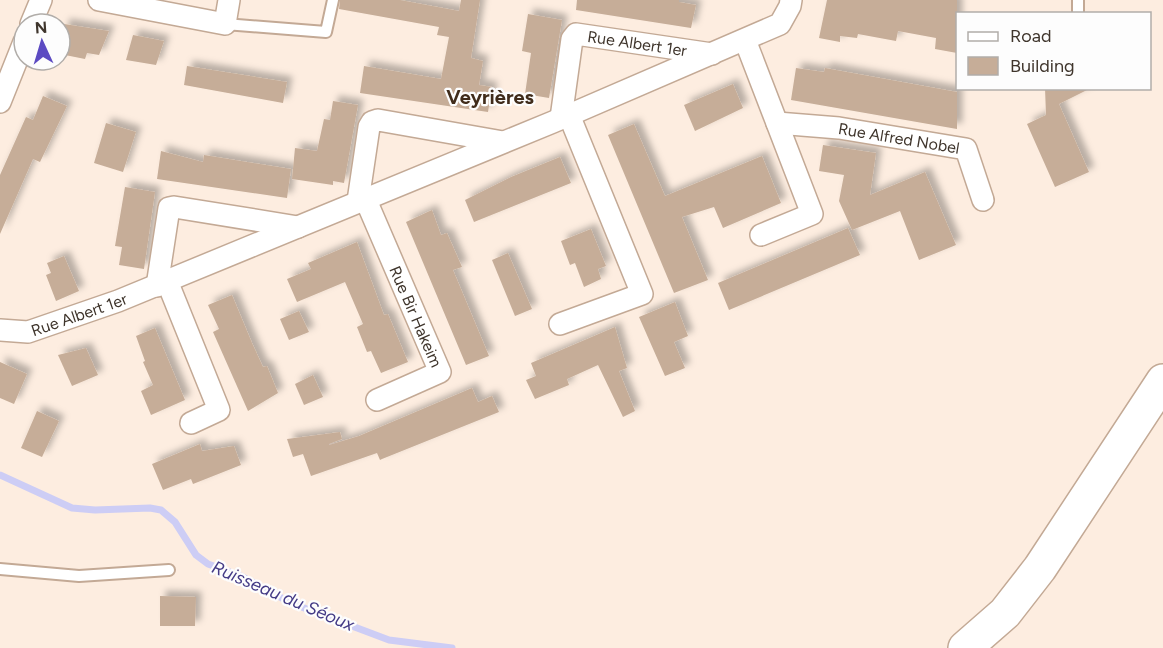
<svg xmlns="http://www.w3.org/2000/svg" width="1163" height="648" font-family="Figtree,sans-serif">
  <defs>
    <filter id="shadow"><feDropShadow dx="5.5" dy="-5.5" stdDeviation="3" flood-color="#0004"/></filter>
  </defs>
  <rect width="100%" height="100%" fill="#fdede0"/>
  <g fill="none" stroke-linecap="round" stroke-linejoin="round">
    <path stroke="#cdcdf5" stroke-width="7" d="M 0,475 L 72,508 L 95,510 L 150,508 L 161,510 L 175,522 L 196,555 L 208,564 L 241,576 L 291,603 L 389,640 L 452,648"/>
  </g>
  <g fill="#c6ad98" filter="url(#shadow)">
    <path d="M 340,0 L 400,0 L 459,11 L 461,0 L 480,0 L 471,58 L 483,61 L 479,85 L 492,87 L 488,112 L 360,93 L 364,66 L 441,79 L 449,37 L 437,35 L 439,27 L 339,9 Z"/>
    <path d="M 577,0 L 679,0 L 679,2 L 696,5 L 691,28 L 576,10 Z"/>
    <path d="M 827,0 L 957,0 L 957,53 L 935,49 L 936,38 L 898,31 L 896,41 L 858,34 L 857,38 L 840,36 L 840,42 L 819,38 Z"/>
    <path d="M 528,14 L 562,20 L 549,98 L 525,94 L 531,53 L 522,51 Z"/>
    <path d="M 64,24 L 109,31 L 99,55 L 87,53 L 85,59 L 60,54 Z"/>
    <path d="M 133,35 L 164,41 L 156,65 L 126,60 Z"/>
    <path d="M 187,66 L 287,82 L 283,103 L 184,85 Z"/>
    <path d="M 796,68 L 824,72 L 825,68 L 957,92 L 957,129 L 791,100 Z"/>
    <path d="M 733,84 L 743,108 L 695,131 L 684,105 Z"/>
    <path d="M 1045,88 L 1091,88 L 1059,104 L 1089,172 L 1055,187 L 1027,124 L 1046,115 Z"/>
    <path d="M 43,96 L 67,106 L 40,162 L 33,159 L 0,234 L 0,175 L 26,117 L 33,120 Z"/>
    <path d="M 333,101 L 358,105 L 344,183 L 333,181 L 333,185 L 292,179 L 295,148 L 317,151 L 324,119 L 330,120 Z"/>
    <path d="M 106,123 L 136,132 L 123,172 L 94,163 Z"/>
    <path d="M 634,124 L 665,196 L 762,156 L 781,203 L 723,228 L 714,207 L 682,217 L 708,280 L 674,293 L 608,135 Z"/>
    <path d="M 823,145 L 876,153 L 870,195 L 925,172 L 956,245 L 919,260 L 900,211 L 852,230 L 839,201 L 844,175 L 819,171 Z"/>
    <path d="M 161,151 L 203,162 L 204,155 L 291,169 L 287,198 L 157,179 Z"/>
    <path d="M 560,157 L 571,183 L 474,222 L 465,200 L 511,177 Z"/>
    <path d="M 125,187 L 155,192 L 144,269 L 119,265 L 122,247 L 115,246 Z"/>
    <path d="M 432,210 L 441,235 L 447,233 L 462,267 L 453,270 L 489,356 L 466,365 L 406,222 Z"/>
    <path d="M 848,228 L 860,255 L 729,310 L 718,283 Z"/>
    <path d="M 591,229 L 606,266 L 598,269 L 601,279 L 584,287 L 575,263 L 570,265 L 561,241 Z"/>
    <path d="M 357,242 L 384,315 L 388,314 L 408,362 L 381,373 L 371,351 L 367,352 L 357,327 L 363,324 L 345,282 L 297,302 L 287,279 L 311,269 L 308,263 Z"/>
    <path d="M 508,253 L 532,309 L 515,316 L 492,260 Z"/>
    <path d="M 64,256 L 79,291 L 56,301 L 46,275 L 51,273 L 47,263 Z"/>
    <path d="M 232,295 L 252,343 L 263,367 L 267,366 L 278,393 L 248,411 L 213,332 L 219,329 L 208,305 Z"/>
    <path d="M 675,302 L 688,336 L 674,342 L 685,368 L 665,376 L 639,317 Z"/>
    <path d="M 299,311 L 309,332 L 289,340 L 280,319 Z"/>
    <path d="M 615,327 L 627,368 L 619,371 L 635,411 L 623,417 L 598,365 L 567,379 L 569,385 L 535,399 L 526,380 L 536,376 L 531,363 Z"/>
    <path d="M 155,328 L 185,400 L 151,415 L 141,391 L 153,385 L 143,362 L 145,361 L 136,336 Z"/>
    <path d="M 86,348 L 98,375 L 72,386 L 58,355 Z"/>
    <path d="M 0,362 L 27,374 L 14,404 L 0,398 Z"/>
    <path d="M 313,375 L 323,397 L 304,405 L 295,384 Z"/>
    <path d="M 472,388 L 478,402 L 492,396 L 499,412 L 382,459 L 380,460 L 377,453 L 311,476 L 303,454 L 293,457 L 287,439 L 340,432 L 342,439 L 329,444 L 329,445 L 359,436 Z"/>
    <path d="M 37,411 L 59,421 L 42,457 L 21,448 Z"/>
    <path d="M 200,444 L 202,451 L 234,446 L 241,465 L 193,484 L 191,479 L 163,490 L 152,464 Z"/>
    <path d="M 160,596 L 196,597 L 195,626 L 160,626 Z"/>
  </g>
  <g fill="none" stroke-linecap="round" stroke-linejoin="round">
    <defs>
      <g id="lane">
        <path d="M 1078,14 L 1078,0"/>
        <path d="M 225,24 L 326,32 L 333,0"/>
        <path d="M 0,569 L 79,576 L 169,570"/>
      </g>
      <g id="street">
        <path d="M 99,0 L 225,24 L 229,0"/>
        <path d="M 31,24 L 41,0"/>
        <path d="M 745,40 L 812,214 L 761,235"/>
        <path d="M 0,102 L 24,42"/>
        <path id="s1" d="M 561,118 L 572,39 L 576,34 L 712,54"/>
        <path id="s2" d="M 777,123 L 839,128 L 966,149 L 983,200"/>
        <path id="s3" d="M 365,198 L 440,372 L 377,400"/>
        <path d="M 358,201 L 369,127 L 372,122 L 378,120 L 503,142"/>
        <path d="M 167,281 L 219,410 L 191,423"/>
        <path d="M 157,286 L 169,208 L 174,207 L 298,227"/>
        <path d="M 560,324 L 642,294 L 569,115"/>
        <path id="s4" d="M 0,330 L 28,332 L 118,301 L 553,122 L 780,24 L 790,6 L 791,0"/>
      </g>
      <path id="highway" d="M 965,648 L 1005,613 L 1040,568 L 1163,381"/>
    </defs>
    <use href="#lane" stroke="#c3a995" stroke-width="14"/>
    <use href="#street" stroke="#c3a995" stroke-width="24"/>
    <use href="#highway" stroke="#c3a995" stroke-width="36"/>
    <use href="#lane" stroke="#fff" stroke-width="10"/>
    <use href="#street" stroke="#fff" stroke-width="21"/>
    <use href="#highway" stroke="#fff" stroke-width="33"/>
  </g>
  <g text-anchor="middle" stroke-width="4.5" stroke-linejoin="round" paint-order="stroke">
    <g font-size="16" fill="#3f352c" stroke="#fdfdfd">
      <text dy="6" stroke="none"><textPath href="#s1" startOffset="148">Rue Albert 1er</textPath></text>
      <text dy="6" stroke="none"><textPath href="#s2" startOffset="123">Rue Alfred Nobel</textPath></text>
      <text dy="6" stroke="none"><textPath href="#s4" startOffset="82">Rue Albert 1er</textPath></text>
      <text dy="6" stroke="none"><textPath href="#s3" startOffset="129">Rue Bir Hakeim</textPath></text>
    </g>
    <g font-size="18" font-style="italic" fill="#443b86" stroke="#fdfdfd">
      <text transform="translate(283 596) rotate(23)" y="6">Ruisseau du Séoux</text>
    </g>
    <g font-size="20" font-weight="bold" fill="#402c1b" stroke="#fdfdfd">
      <text x="490" y="104">Veyrières</text>
    </g>
  </g>
  <rect x="956" y="12" width="195" height="78" fill="#fdfdfd" stroke="#b1ada9" stroke-width="1.5"/>
  <rect x="968" y="32" width="30" height="9" fill="#ffffff" stroke="#b1ada9" stroke-width="1.5"/>
  <text x="1010" y="42" font-size="18" fill="#3f352c">Road</text>
  <rect x="968" y="57" width="30" height="18" fill="#c6ad98" stroke="#b1ada9" stroke-width="1.5"/>
  <text x="1010" y="72" font-size="18" fill="#3f352c">Building</text>
  <g transform="translate(42 42) rotate(356)"><circle r="28" fill="#fdfdfd" stroke="#b1ada9" stroke-width="1.5"/>
  <path d="M0-4.5L10 22L0 15L-10 22Z" fill="#5c4ac2"/>
  <text y="-9" font-size="16" font-weight="bold" text-anchor="middle" fill="#3f352c">N</text>
  </g>
</svg>
